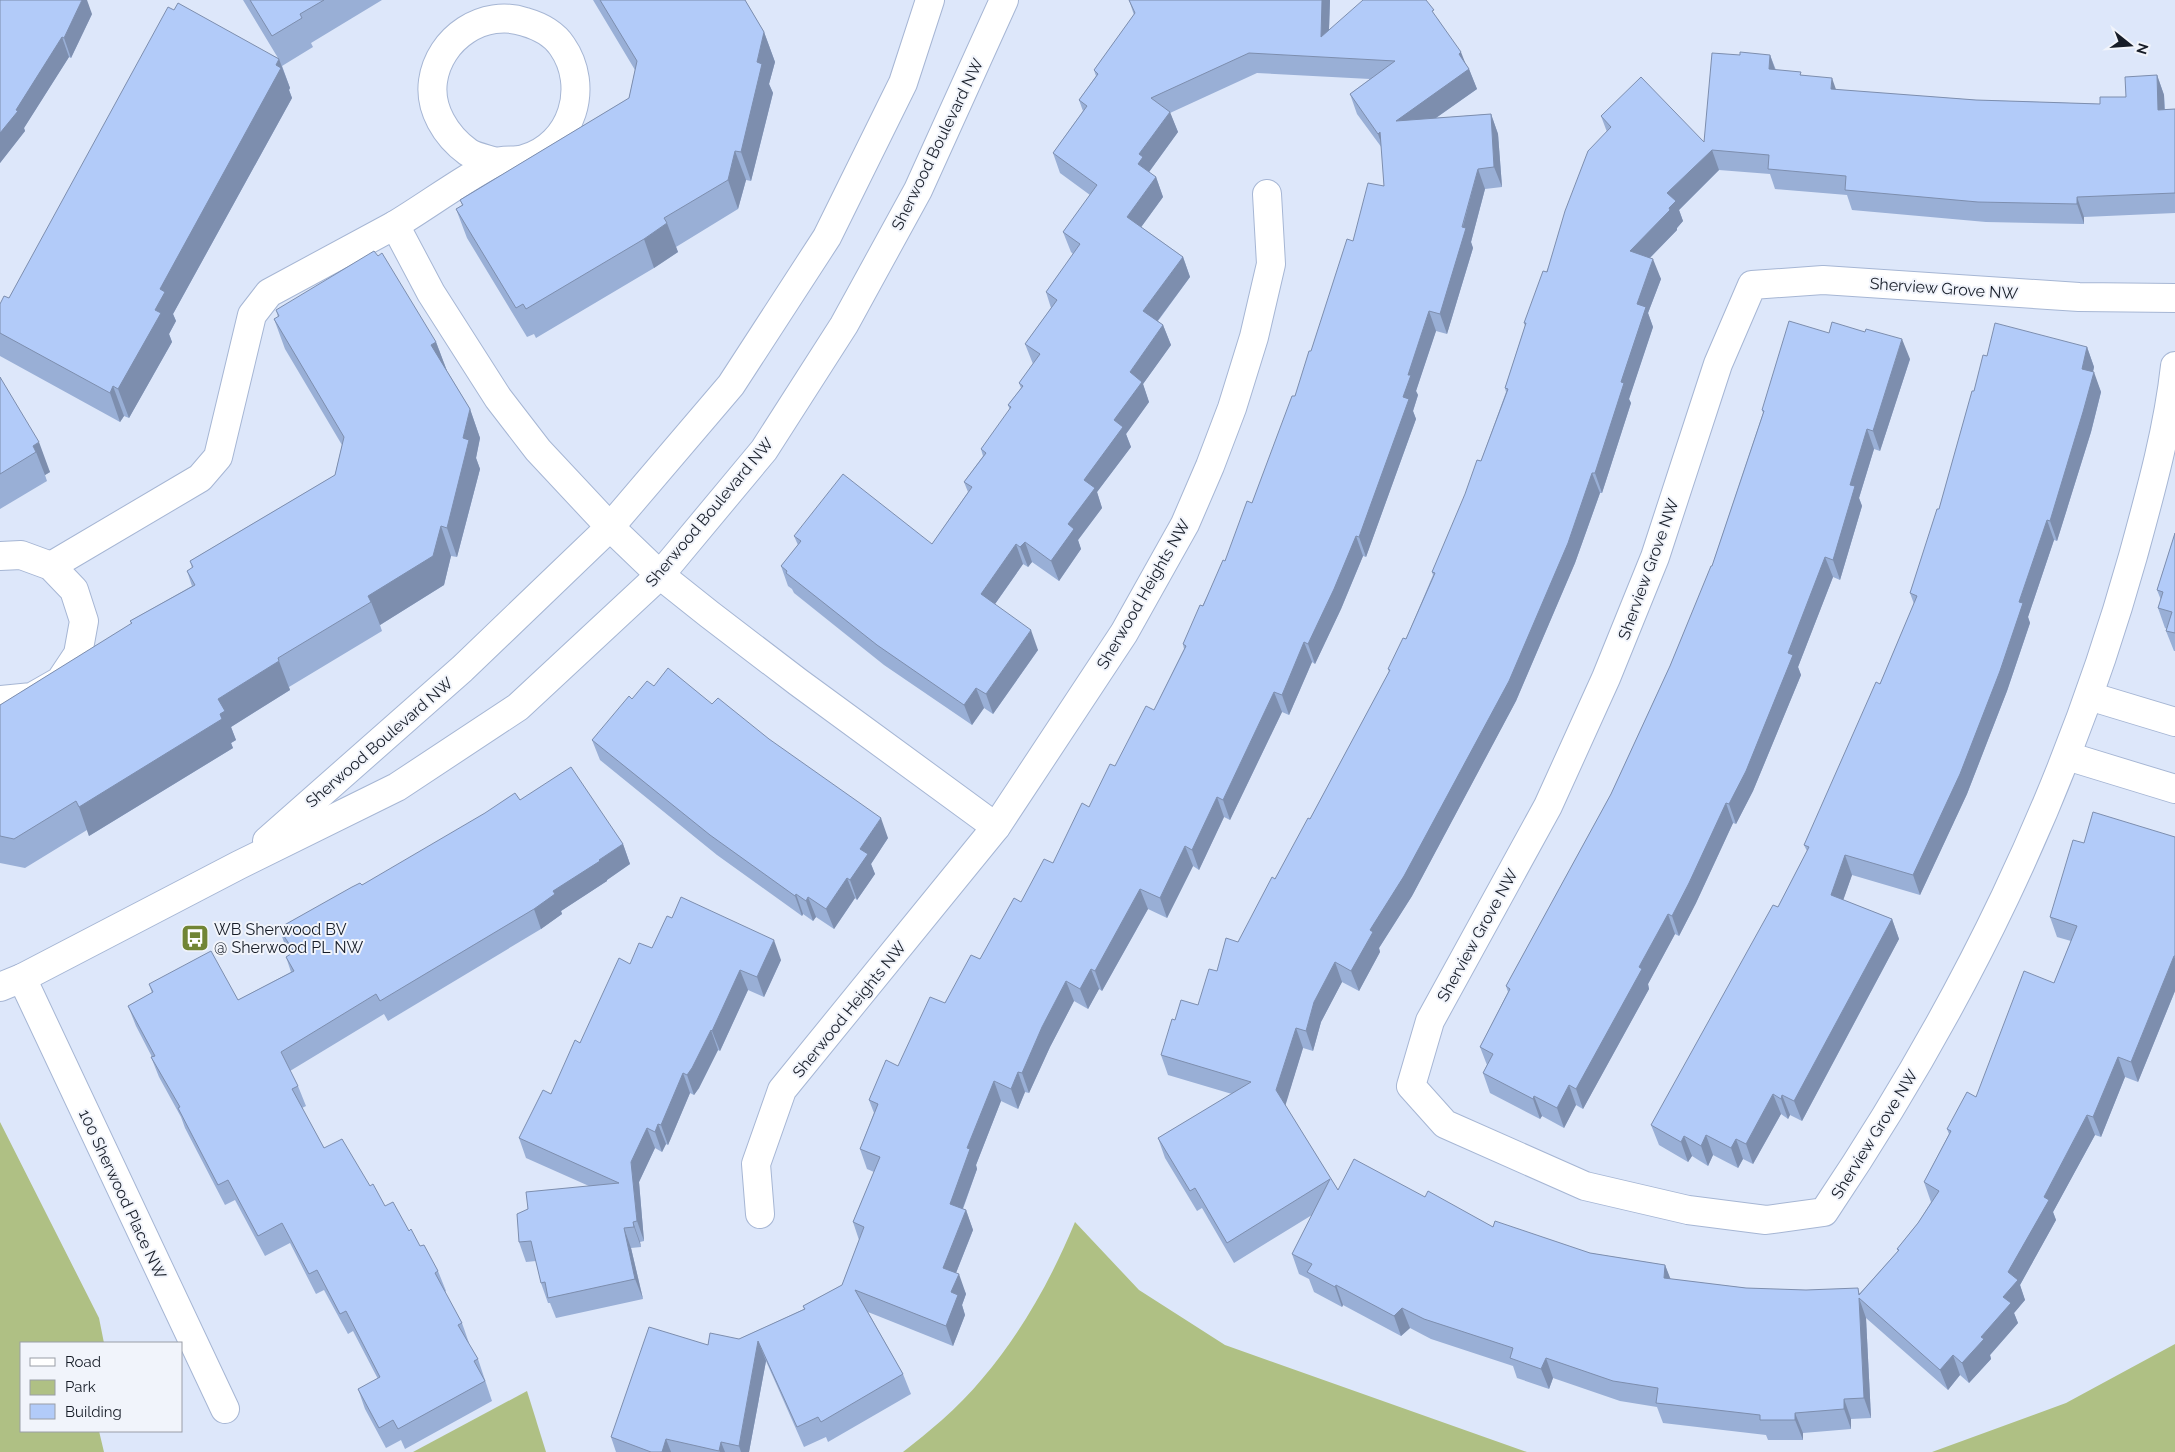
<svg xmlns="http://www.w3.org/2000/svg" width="2175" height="1452" font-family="Raleway,sans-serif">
  <rect width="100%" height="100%" fill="#dde7fa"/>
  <g fill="#afc084">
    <path d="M 0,1122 L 99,1318 L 104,1343 L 21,1343 L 21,1431 L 99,1431 L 104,1452 L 0,1452 Z"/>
    <path d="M 1075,1222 L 1139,1290 L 1225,1345 L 1527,1452 L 903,1452 C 916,1442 929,1431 942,1420 C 1001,1368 1045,1295 1075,1222 Z"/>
    <path d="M 2175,1344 L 2175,1452 L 1932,1452 L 2066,1403 Z"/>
    <path d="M 527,1391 L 546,1452 L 413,1452 Z"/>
  </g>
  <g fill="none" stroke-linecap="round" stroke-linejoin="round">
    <defs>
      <g id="minor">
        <path d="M 395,225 C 428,205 460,181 494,163 C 503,159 515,162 524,159 C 573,145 590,86 562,46 C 554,34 539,26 525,22 C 484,8 439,38 433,81 C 429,109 446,136 468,152 C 475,157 488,159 496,162"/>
        <path d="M 2175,298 L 2079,297 L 1823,280 L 1752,285 L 1718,364 L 1655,557 L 1606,678 L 1548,806 L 1430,1021 L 1411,1086 L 1445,1124 L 1585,1186 L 1688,1210 L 1766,1220 L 1824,1212 C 1962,1007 2066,795 2133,556 C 2150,494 2168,430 2175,366"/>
        <path d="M 0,556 L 21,555 L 51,566 L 74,590 L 84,621 L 78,654 L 60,681 L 32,697 L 0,700"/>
        <path d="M 51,566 L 200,478 L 218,457 L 252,315 L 269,293 L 395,225 L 431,293 L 498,398 L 538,450 L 610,527 L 660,575 L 709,614 L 798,682 L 996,827"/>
        <path d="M 2089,696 L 2175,722"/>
        <path d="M 2067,756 L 2175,789"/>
        <path d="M 267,841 L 462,669 L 610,527 L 731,385 L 827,237 L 903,83 L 930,0"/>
        <path d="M 22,978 L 225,1409"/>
        <path d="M 0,987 L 22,978 L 239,865 L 397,787 L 518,707 L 660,575 L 764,450 L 844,325 L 918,190 L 1004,0"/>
        <path d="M 760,1214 L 756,1164 L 782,1090 L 996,827 L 1124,633 L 1185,524 L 1210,466 L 1232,408 L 1254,337 L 1271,264 L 1267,194"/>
      </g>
    </defs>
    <use href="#minor" stroke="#a6b6d4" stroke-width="30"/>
    <use href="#minor" stroke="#fff" stroke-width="28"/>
  </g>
  <g fill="#99afd6">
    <path d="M 0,0 L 92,14 L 71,58 L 69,57 L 24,128 L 25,131 L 0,163 Z"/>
    <path d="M 243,0 L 382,0 L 311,43 L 313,47 L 282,66 L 281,63 L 290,88 L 289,90 L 292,98 L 173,314 L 176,321 L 169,334 L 172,342 L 129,418 L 124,416 L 120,422 L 0,356 L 0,304 L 9,298 L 174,10 L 278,58 Z"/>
    <path d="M 593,0 L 745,0 L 764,32 L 775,62 L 769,84 L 773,93 L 751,181 L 746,180 L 738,209 L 676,247 L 678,252 L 654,268 L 536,338 L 534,334 L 527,337 L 467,238 L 456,209 L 462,205 L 460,200 L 629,98 L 635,70 Z"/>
    <path d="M 1129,0 L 1330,0 L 1329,30 L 1438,19 L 1469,69 L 1477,89 L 1436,118 L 1491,114 L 1498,134 L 1502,187 L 1485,189 L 1471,242 L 1473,248 L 1447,334 L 1436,331 L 1416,391 L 1418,395 L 1413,411 L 1416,419 L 1366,557 L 1363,556 L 1341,609 L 1315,664 L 1312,662 L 1289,715 L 1282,712 L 1230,820 L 1224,817 L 1199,870 L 1193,866 L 1167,918 L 1148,909 L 1102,991 L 1099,989 L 1088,1009 L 1074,1001 L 1050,1047 L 1029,1093 L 1025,1092 L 1018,1109 L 1001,1101 L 976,1165 L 977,1169 L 963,1209 L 966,1210 L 973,1230 L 956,1273 L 966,1294 L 962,1305 L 965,1315 L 953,1346 L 868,1312 L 903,1374 L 911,1394 L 828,1442 L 826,1437 L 804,1447 L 766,1361 L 749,1452 L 616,1452 L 611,1437 L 708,1345 L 739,1339 L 804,1309 L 803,1306 L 842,1285 L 859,1240 L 853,1222 L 874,1172 L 867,1169 L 860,1149 L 874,1113 L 869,1100 L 898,1066 L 945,1003 L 980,959 L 1021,902 L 1053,863 L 1115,766 L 1154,710 L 1184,649 L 1183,644 L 1225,561 L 1252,503 L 1295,396 L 1353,241 L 1384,186 L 1382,148 L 1357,114 L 1350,94 L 1370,79 L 1257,73 L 1170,113 L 1178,132 L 1149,172 L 1156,177 L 1163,197 L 1141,227 L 1183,257 L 1190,277 L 1158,321 L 1163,325 L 1171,345 L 1143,384 L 1149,402 L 1126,434 L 1131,447 L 1097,492 L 1102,508 L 1078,540 L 1081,549 L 1059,581 L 1032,562 L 1028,567 L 1023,564 L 995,604 L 1038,650 L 993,714 L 984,708 L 972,725 L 884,665 L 794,593 L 792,589 L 788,586 L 781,566 L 798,545 L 794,536 L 932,544 L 968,492 L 964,482 L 983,456 L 981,449 L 1010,410 L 1008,405 L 1021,388 L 1019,383 L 1033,364 L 1025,344 L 1051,308 L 1046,292 L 1073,254 L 1071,252 L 1063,232 L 1090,195 L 1060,173 L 1053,153 L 1083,111 L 1079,100 L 1096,76 L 1094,70 L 1134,15 Z"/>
    <path d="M 1740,55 L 1770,55 L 1776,70 L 1802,75 L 1837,90 L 1976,100 L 2100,104 L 2126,97 L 2157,75 L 2164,95 L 2165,109 L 2175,109 L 2175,213 L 2084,217 L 2084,224 L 1986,222 L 1852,210 L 1847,195 L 1775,189 L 1770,174 L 1719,170 L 1679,210 L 1683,221 L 1677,228 L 1677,230 L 1650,258 L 1661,279 L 1648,313 L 1653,327 L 1629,399 L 1631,403 L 1602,493 L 1600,493 L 1575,563 L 1516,701 L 1412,896 L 1379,948 L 1380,952 L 1359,991 L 1342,982 L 1321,1022 L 1313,1051 L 1303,1048 L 1285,1105 L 1338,1190 L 1425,1197 L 1493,1227 L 1590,1253 L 1665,1265 L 1670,1279 L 1746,1288 L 1860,1293 L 1898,1251 L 1897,1249 L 1918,1223 L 1931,1202 L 1924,1182 L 1949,1134 L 1947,1129 L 1976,1097 L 2054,983 L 2071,941 L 2057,937 L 2050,917 L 2084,843 L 2175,837 L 2175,991 L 2138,1082 L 2125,1077 L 2101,1137 L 2095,1135 L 2053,1212 L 2056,1220 L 2020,1285 L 2025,1300 L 2014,1313 L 2018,1323 L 1990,1355 L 1991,1359 L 1969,1383 L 1960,1375 L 1948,1390 L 1866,1318 L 1871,1418 L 1851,1419 L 1851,1429 L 1803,1433 L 1803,1440 L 1768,1440 L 1766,1435 L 1663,1423 L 1657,1407 L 1620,1401 L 1553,1378 L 1549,1389 L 1517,1378 L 1513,1366 L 1431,1339 L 1410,1328 L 1401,1336 L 1343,1305 L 1342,1307 L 1314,1292 L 1309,1279 L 1299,1274 L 1292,1254 L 1312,1215 L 1234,1263 L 1202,1208 L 1197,1211 L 1165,1158 L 1158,1138 L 1232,1094 L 1168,1075 L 1161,1055 L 1175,1020 L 1198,1005 L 1217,971 L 1238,942 L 1310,819 L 1389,672 L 1388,669 L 1406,639 L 1433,575 L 1432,572 L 1481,461 L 1506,392 L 1505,388 L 1525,326 L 1524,323 L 1607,132 L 1601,116 L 1704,142 Z"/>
    <path d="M 276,310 L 436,342 L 447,371 L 470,409 L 480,438 L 476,458 L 480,469 L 457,557 L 451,556 L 444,585 L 380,625 L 382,631 L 289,687 L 290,690 L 231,727 L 236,740 L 231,743 L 233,748 L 89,836 L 87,830 L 25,868 L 0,863 L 0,705 L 131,624 L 130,621 L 192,586 L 187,571 L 192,568 L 190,561 L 335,475 L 342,445 L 285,349 L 274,319 L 278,317 Z"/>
    <path d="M 2087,347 L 2094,367 L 2093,372 L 2101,392 L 2091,432 L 2057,541 L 2054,540 L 2028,617 L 2030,623 L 2007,691 L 1967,794 L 1920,895 L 1852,875 L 1843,900 L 1892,919 L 1899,939 L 1802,1121 L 1790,1115 L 1788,1119 L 1781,1114 L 1753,1164 L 1743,1159 L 1738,1168 L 1713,1155 L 1708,1166 L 1692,1156 L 1688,1162 L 1659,1145 L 1651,1125 L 1778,907 L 1807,851 L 1804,845 L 1880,684 L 1914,604 L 1910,593 L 1939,509 L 1974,391 L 1987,356 Z"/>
    <path d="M 1910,359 L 1880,451 L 1874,449 L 1859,498 L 1862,506 L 1840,580 L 1833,577 L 1798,667 L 1801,675 L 1753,791 L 1736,824 L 1733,823 L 1696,903 L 1679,936 L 1675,934 L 1648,984 L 1649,989 L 1583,1109 L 1576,1105 L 1564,1128 L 1542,1116 L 1540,1119 L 1490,1093 L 1483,1073 L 1487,1065 L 1480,1047 L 1508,992 L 1506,986 L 1611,794 L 1670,666 L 1712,566 L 1763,413 L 1762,410 Z"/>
    <path d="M 0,377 L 50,472 L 45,475 L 47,481 L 0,509 Z"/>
    <path d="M 2175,533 L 2175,651 L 2174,651 L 2166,631 L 2167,629 L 2165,628 L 2158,608 L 2161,600 L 2157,590 Z"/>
    <path d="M 654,686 L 712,704 L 888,838 L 871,864 L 875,874 L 857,900 L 855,898 L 834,929 L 816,917 L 813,921 L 803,914 L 802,916 L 717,855 L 600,760 L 592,740 L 632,699 Z"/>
    <path d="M 520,800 L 623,844 L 630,864 L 607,880 L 607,881 L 561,911 L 562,914 L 541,929 L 388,1021 L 384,1014 L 290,1071 L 298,1086 L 306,1106 L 302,1108 L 324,1148 L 370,1186 L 385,1206 L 409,1231 L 438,1271 L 446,1291 L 445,1292 L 462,1323 L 469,1343 L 468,1344 L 478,1359 L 492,1401 L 405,1449 L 401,1440 L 386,1448 L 365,1409 L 358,1389 L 378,1379 L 353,1331 L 348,1334 L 324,1290 L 316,1294 L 290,1243 L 265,1256 L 235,1200 L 225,1205 L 185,1128 L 181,1117 L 159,1077 L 151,1057 L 152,1057 L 136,1026 L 128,1006 L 152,993 L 149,984 L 238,1000 L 291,972 L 286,957 L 290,954 L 286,948 L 279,928 L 362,885 Z"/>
    <path d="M 672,918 L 781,960 L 764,997 L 748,990 L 720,1051 L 718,1050 L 699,1088 L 694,1095 L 690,1093 L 668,1145 L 666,1144 L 662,1152 L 655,1148 L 639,1182 L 644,1241 L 640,1242 L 641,1247 L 631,1248 L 643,1299 L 556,1318 L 550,1303 L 548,1303 L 541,1283 L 536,1261 L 526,1262 L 519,1242 L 528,1209 L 589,1186 L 526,1158 L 519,1138 L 551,1094 L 580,1043 L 630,964 L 652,948 Z"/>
  </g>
  <g fill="#7d8eae">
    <path d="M 82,0 L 87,0 L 92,14 L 71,58 L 64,38 Z"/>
    <path d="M 1322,0 L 1330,0 L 1328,57 L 1321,37 Z"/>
    <path d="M 764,32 L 775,62 L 769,84 L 773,93 L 751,181 L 741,152 L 757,62 Z"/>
    <path d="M 62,37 L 69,57 L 24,128 L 25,131 L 0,163 L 0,133 Z"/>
    <path d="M 1461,52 L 1468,70 L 1469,69 L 1477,89 L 1403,141 L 1396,121 L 1459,54 Z"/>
    <path d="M 1770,55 L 1777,75 L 1769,69 Z"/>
    <path d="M 279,59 L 290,88 L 289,90 L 292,98 L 173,314 L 176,321 L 169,334 L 172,342 L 129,418 L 118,389 L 155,310 L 160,289 Z"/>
    <path d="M 2157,75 L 2164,95 L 2165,130 L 2158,110 Z"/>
    <path d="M 1832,78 L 1839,98 L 1831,89 Z"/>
    <path d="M 1170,112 L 1178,132 L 1149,172 L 1138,164 L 1139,154 Z"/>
    <path d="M 1491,114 L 1498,134 L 1502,187 L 1494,167 Z"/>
    <path d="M 1380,132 L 1385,154 L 1378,134 Z"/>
    <path d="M 1712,150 L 1719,170 L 1679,210 L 1683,221 L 1677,228 L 1677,230 L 1637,271 L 1630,251 L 1669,208 L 1667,193 Z"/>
    <path d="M 735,151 L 746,180 L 738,209 L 728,180 Z"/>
    <path d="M 1478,169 L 1485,189 L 1471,242 L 1473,248 L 1447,334 L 1440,314 Z"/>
    <path d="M 1156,177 L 1163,197 L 1134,237 L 1127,217 Z"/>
    <path d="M 2077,197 L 2084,217 L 2084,224 L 2077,204 Z"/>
    <path d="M 667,223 L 678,252 L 654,268 L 644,239 Z"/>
    <path d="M 1183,257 L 1190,277 L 1150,331 L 1143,311 Z"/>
    <path d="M 1653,259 L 1661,279 L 1648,313 L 1653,327 L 1629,399 L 1631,403 L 1602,493 L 1595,473 L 1621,382 L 1637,304 Z"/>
    <path d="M 1429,311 L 1436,331 L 1416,391 L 1418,395 L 1413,411 L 1416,419 L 1366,557 L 1359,537 L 1403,397 L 1408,375 Z"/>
    <path d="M 1163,325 L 1171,345 L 1143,384 L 1149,402 L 1126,434 L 1131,447 L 1097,492 L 1102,508 L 1078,540 L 1081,549 L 1059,581 L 1051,561 L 1068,524 L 1084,480 L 1114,420 L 1130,372 Z"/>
    <path d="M 1902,339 L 1910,359 L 1880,451 L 1873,431 Z"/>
    <path d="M 436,342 L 447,371 L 442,374 L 431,345 Z"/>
    <path d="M 2087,347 L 2094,367 L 2089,389 L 2082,369 Z"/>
    <path d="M 2094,372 L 2101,392 L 2091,432 L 2057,541 L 2050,521 Z"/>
    <path d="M 113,386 L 124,416 L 120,422 L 110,393 Z"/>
    <path d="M 470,409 L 480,438 L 476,458 L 480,469 L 457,557 L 447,528 L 463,438 Z"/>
    <path d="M 1867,429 L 1874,449 L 1859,498 L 1862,506 L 1840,580 L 1833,560 L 1850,485 Z"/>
    <path d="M 39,442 L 50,472 L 45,475 L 36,452 L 33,446 Z"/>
    <path d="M 1592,473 L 1600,493 L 1575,563 L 1516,701 L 1412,896 L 1379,948 L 1380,952 L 1359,991 L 1351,971 L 1370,930 Z"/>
    <path d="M 2047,520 L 2054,540 L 2028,617 L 2030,623 L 2007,691 L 1967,794 L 1920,895 L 1913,875 L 2019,602 Z"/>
    <path d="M 441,526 L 451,556 L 444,585 L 380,625 L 371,602 L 368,596 Z"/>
    <path d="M 1356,536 L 1363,556 L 1341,609 L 1315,664 L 1308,644 Z"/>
    <path d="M 1025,542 L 1032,562 L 1028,567 L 1020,547 Z"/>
    <path d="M 1016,544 L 1023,564 L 988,614 L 981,594 Z"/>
    <path d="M 1825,557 L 1833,577 L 1798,667 L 1801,675 L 1753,791 L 1736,824 L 1729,804 Z"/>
    <path d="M 1031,630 L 1038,650 L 993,714 L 986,694 Z"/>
    <path d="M 1304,642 L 1312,662 L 1289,715 L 1282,695 Z"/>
    <path d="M 279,661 L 290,690 L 231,727 L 236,740 L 231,743 L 233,748 L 89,836 L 79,807 L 220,714 L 218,699 Z"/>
    <path d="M 976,688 L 984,708 L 972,725 L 964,705 Z"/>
    <path d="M 1274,692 L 1282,712 L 1230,820 L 1223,800 Z"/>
    <path d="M 1217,797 L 1224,817 L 1199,870 L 1192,850 Z"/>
    <path d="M 1726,803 L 1733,823 L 1696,903 L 1679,936 L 1672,916 Z"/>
    <path d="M 881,818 L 888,838 L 871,864 L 875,874 L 857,900 L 850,880 L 860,849 Z"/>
    <path d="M 623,844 L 630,864 L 607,880 L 607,881 L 561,911 L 562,914 L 541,929 L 534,909 L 553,891 Z"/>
    <path d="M 1185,846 L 1193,866 L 1167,918 L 1160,898 Z"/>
    <path d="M 1845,855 L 1852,875 L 1838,915 L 1831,895 Z"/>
    <path d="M 847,878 L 855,898 L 834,929 L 826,909 Z"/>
    <path d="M 1140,889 L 1148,909 L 1102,991 L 1095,971 Z"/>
    <path d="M 796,894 L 803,914 L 802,916 L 795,896 Z"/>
    <path d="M 808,897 L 816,917 L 813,921 L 806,901 Z"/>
    <path d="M 1668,914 L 1675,934 L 1648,984 L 1649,989 L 1583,1109 L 1576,1089 L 1639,967 Z"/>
    <path d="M 1892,919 L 1899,939 L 1802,1121 L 1794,1101 Z"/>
    <path d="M 774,940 L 781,960 L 764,997 L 757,977 Z"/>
    <path d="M 2174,956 L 2175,958 L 2175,991 L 2138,1082 L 2131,1062 Z"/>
    <path d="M 1335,962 L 1342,982 L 1321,1022 L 1313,1051 L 1306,1031 L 1314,1002 Z"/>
    <path d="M 1091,969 L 1099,989 L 1088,1009 L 1080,989 Z"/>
    <path d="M 740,970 L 748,990 L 720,1051 L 712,1031 Z"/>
    <path d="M 1066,981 L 1074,1001 L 1050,1047 L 1029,1093 L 1022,1073 L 1042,1027 Z"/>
    <path d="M 1296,1028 L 1303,1048 L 1284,1110 L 1276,1090 Z"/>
    <path d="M 711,1030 L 718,1050 L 699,1088 L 694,1095 L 687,1075 Z"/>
    <path d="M 2118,1057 L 2125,1077 L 2101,1137 L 2093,1117 Z"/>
    <path d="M 1018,1072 L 1025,1092 L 1018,1109 L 1011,1089 Z"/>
    <path d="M 683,1073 L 690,1093 L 668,1145 L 661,1125 Z"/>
    <path d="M 994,1081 L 1001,1101 L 976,1165 L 977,1169 L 957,1224 L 950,1204 L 967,1148 Z"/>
    <path d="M 1569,1085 L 1576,1105 L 1564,1128 L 1557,1108 Z"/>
    <path d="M 1773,1094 L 1781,1114 L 1753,1164 L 1746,1144 Z"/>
    <path d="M 1782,1095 L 1790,1115 L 1788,1119 L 1781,1099 Z"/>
    <path d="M 1534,1096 L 1542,1116 L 1540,1119 L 1533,1099 Z"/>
    <path d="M 2087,1115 L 2095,1135 L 2053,1212 L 2056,1220 L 2020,1285 L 2025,1300 L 2014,1313 L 2018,1323 L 1990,1355 L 1991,1359 L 1969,1383 L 1962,1363 L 2003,1297 L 2008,1272 L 2044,1197 Z"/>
    <path d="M 658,1124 L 666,1144 L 662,1152 L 655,1132 Z"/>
    <path d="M 647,1128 L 655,1148 L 639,1182 L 644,1241 L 637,1221 L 631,1162 Z"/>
    <path d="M 1706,1135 L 1713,1155 L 1708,1166 L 1701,1146 Z"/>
    <path d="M 1684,1136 L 1692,1156 L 1688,1162 L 1681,1142 Z"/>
    <path d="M 1736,1139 L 1743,1159 L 1738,1168 L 1731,1148 Z"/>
    <path d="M 966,1210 L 973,1230 L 950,1288 L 943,1268 Z"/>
    <path d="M 633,1222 L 640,1242 L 641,1247 L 634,1227 Z"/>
    <path d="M 624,1228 L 631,1248 L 643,1299 L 635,1279 Z"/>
    <path d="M 1665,1265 L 1673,1285 L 1664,1278 Z"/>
    <path d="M 959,1274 L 966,1294 L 962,1305 L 965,1315 L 953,1346 L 946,1326 L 951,1292 Z"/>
    <path d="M 1336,1285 L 1343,1305 L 1342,1307 L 1335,1287 Z"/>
    <path d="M 1859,1298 L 1866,1318 L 1871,1418 L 1864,1398 Z"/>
    <path d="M 1402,1308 L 1410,1328 L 1401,1336 L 1394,1316 Z"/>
    <path d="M 758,1341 L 766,1361 L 749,1452 L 741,1452 L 739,1446 Z"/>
    <path d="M 1953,1355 L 1960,1375 L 1948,1390 L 1940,1370 Z"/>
    <path d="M 1546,1358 L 1553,1378 L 1549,1389 L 1541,1369 Z"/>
    <path d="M 1844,1399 L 1851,1419 L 1851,1429 L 1844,1409 Z"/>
    <path d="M 1795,1413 L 1803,1433 L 1803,1440 L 1795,1420 Z"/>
    <path d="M 666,1439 L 671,1452 L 662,1452 Z"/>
    <path d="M 721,1442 L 725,1452 L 720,1452 L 719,1451 Z"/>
  </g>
  <g fill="#b2cbf9" stroke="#7d8eae">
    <path d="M 0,0 L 82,0 L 64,38 L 62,37 L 16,110 L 18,111 L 0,133 Z"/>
    <path d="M 250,0 L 324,0 L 300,14 L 302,18 L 272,36 Z"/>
    <path d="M 600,0 L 745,0 L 764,32 L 757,62 L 762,64 L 741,152 L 735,151 L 728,180 L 664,218 L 667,223 L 644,239 L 526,309 L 523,304 L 516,308 L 456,209 L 463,205 L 460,200 L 629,98 L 637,61 Z"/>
    <path d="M 1129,0 L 1322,0 L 1321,37 L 1363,0 L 1426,0 L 1434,10 L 1432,11 L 1461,52 L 1459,54 L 1469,69 L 1396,121 L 1491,114 L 1494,167 L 1478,169 L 1462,227 L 1466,228 L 1440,314 L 1429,311 L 1408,375 L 1411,375 L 1403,397 L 1409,399 L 1359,537 L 1356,536 L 1334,589 L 1308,644 L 1304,642 L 1282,695 L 1274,692 L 1223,800 L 1217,797 L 1192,850 L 1185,846 L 1160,898 L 1140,889 L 1095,971 L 1091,969 L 1080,989 L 1066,981 L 1042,1027 L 1022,1073 L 1018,1072 L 1011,1089 L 994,1081 L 967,1148 L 970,1149 L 950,1204 L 966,1210 L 943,1268 L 959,1274 L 951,1292 L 958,1295 L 946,1326 L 855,1290 L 903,1374 L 821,1422 L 818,1417 L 797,1427 L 758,1341 L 739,1446 L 721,1442 L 719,1451 L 666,1439 L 662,1452 L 651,1452 L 611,1437 L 649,1327 L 708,1345 L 710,1333 L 739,1339 L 805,1309 L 803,1306 L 842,1285 L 864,1227 L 853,1222 L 880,1157 L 860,1149 L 878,1104 L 869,1100 L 886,1060 L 898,1066 L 930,997 L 945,1003 L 971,955 L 980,959 L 1014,898 L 1021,902 L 1044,859 L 1053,863 L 1082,803 L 1089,807 L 1110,764 L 1115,766 L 1146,706 L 1154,710 L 1186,646 L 1183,644 L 1200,605 L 1203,606 L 1223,560 L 1225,561 L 1247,501 L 1252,503 L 1292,396 L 1295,396 L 1309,351 L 1311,351 L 1347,239 L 1353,241 L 1368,183 L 1384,186 L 1380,132 L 1378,134 L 1350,94 L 1395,61 L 1249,53 L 1151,98 L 1170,112 L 1139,154 L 1143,157 L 1138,164 L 1156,177 L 1127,217 L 1183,257 L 1143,311 L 1163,325 L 1130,372 L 1142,382 L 1114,420 L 1123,427 L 1084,480 L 1095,488 L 1068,524 L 1074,529 L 1051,561 L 1025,542 L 1020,547 L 1016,544 L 981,594 L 1031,630 L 986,694 L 976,688 L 964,705 L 877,645 L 786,573 L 787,571 L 781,566 L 801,541 L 794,536 L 843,474 L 932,544 L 972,487 L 964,482 L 986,453 L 981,449 L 1011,407 L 1008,405 L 1023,386 L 1019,383 L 1040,354 L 1025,344 L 1057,300 L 1046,292 L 1080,244 L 1063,232 L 1097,185 L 1053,153 L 1087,106 L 1079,100 L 1098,74 L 1094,70 L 1135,13 Z"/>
    <path d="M 178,3 L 279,59 L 276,65 L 281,68 L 160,289 L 165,292 L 155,310 L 161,313 L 118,389 L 113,386 L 110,393 L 0,333 L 0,304 L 4,296 L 9,298 L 168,7 L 174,10 Z"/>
    <path d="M 1740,52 L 1770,55 L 1769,69 L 1801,72 L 1800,75 L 1832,78 L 1831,89 L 1976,100 L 2100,104 L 2100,97 L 2126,97 L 2125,77 L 2157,75 L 2158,110 L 2175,109 L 2175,193 L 2077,197 L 2077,204 L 1978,202 L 1845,190 L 1846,176 L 1768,169 L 1769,155 L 1712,150 L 1667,193 L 1676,201 L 1669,208 L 1670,210 L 1630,251 L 1653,259 L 1637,304 L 1646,307 L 1621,382 L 1624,383 L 1595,473 L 1592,473 L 1568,543 L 1509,681 L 1404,876 L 1370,930 L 1373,932 L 1351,971 L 1335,962 L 1314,1002 L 1306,1031 L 1296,1028 L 1276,1090 L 1338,1190 L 1354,1159 L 1425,1197 L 1428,1191 L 1493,1227 L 1495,1221 L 1590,1253 L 1665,1265 L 1664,1278 L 1746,1288 L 1806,1290 L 1858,1288 L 1859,1295 L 1899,1250 L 1897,1249 L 1918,1223 L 1939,1191 L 1924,1182 L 1951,1131 L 1947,1129 L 1967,1092 L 1976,1097 L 2024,971 L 2054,983 L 2077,926 L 2050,917 L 2073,840 L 2084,843 L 2093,812 L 2175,837 L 2175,956 L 2174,956 L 2131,1062 L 2118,1057 L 2093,1117 L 2087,1115 L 2044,1197 L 2049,1200 L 2008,1272 L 2018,1280 L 2003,1297 L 2011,1303 L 1981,1337 L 1984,1339 L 1962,1363 L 1953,1355 L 1940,1370 L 1859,1298 L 1864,1398 L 1844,1399 L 1844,1409 L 1795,1413 L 1795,1420 L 1760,1420 L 1760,1415 L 1656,1403 L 1658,1388 L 1613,1381 L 1546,1358 L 1541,1369 L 1510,1358 L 1513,1348 L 1424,1319 L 1402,1308 L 1394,1316 L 1336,1285 L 1335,1287 L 1307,1272 L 1312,1264 L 1292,1254 L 1330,1179 L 1227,1243 L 1195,1188 L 1190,1191 L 1158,1138 L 1251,1082 L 1161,1055 L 1172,1019 L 1175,1020 L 1181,1000 L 1198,1005 L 1209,969 L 1217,971 L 1226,938 L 1238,942 L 1272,877 L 1275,879 L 1308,818 L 1310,819 L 1390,670 L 1388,669 L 1403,638 L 1406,639 L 1435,573 L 1432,572 L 1465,494 L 1477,460 L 1481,461 L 1508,389 L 1505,388 L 1526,323 L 1524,323 L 1543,271 L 1547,272 L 1565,211 L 1588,151 L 1611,127 L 1601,116 L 1641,77 L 1704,142 L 1712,53 L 1740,55 Z"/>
    <path d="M 374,251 L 378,256 L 382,253 L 436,342 L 431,345 L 470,409 L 463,438 L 469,440 L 447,528 L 441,526 L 433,556 L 368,596 L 371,602 L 278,658 L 279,661 L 218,699 L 225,711 L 220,714 L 222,719 L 79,807 L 76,801 L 14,839 L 0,836 L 0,705 L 132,623 L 130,621 L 195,585 L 187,571 L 193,567 L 190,561 L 335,475 L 344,437 L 274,319 L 279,316 L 276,310 Z"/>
    <path d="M 1789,321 L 1829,333 L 1832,322 L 1865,332 L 1866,329 L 1902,339 L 1873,431 L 1867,429 L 1850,485 L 1855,486 L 1833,560 L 1825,557 L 1788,653 L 1793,655 L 1746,771 L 1729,804 L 1726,803 L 1689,883 L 1672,916 L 1668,914 L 1639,967 L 1642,969 L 1576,1089 L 1569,1085 L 1557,1108 L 1534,1096 L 1533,1099 L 1483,1073 L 1493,1054 L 1480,1047 L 1510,989 L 1506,986 L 1611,794 L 1670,666 L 1711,566 L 1712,566 L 1764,411 L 1762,410 Z"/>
    <path d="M 1995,323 L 2087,347 L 2082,369 L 2094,372 L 2083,412 L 2050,521 L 2047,520 L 2019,602 L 2023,603 L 2000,671 L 1960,774 L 1913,875 L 1845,855 L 1831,895 L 1892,919 L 1794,1101 L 1782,1095 L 1781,1099 L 1773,1094 L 1746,1144 L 1736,1139 L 1731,1148 L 1706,1135 L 1701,1146 L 1684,1136 L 1681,1142 L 1651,1125 L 1773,905 L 1778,907 L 1809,847 L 1804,845 L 1876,682 L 1880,684 L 1917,596 L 1910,593 L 1937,509 L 1939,509 L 1972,391 L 1974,391 L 1983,355 L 1987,356 Z"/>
    <path d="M 0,377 L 39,442 L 33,446 L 36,452 L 0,474 Z"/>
    <path d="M 2175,533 L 2175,633 L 2166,631 L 2172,612 L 2158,608 L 2163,592 L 2157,590 Z"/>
    <path d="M 668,668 L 712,704 L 718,698 L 769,739 L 881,818 L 860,849 L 868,854 L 850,880 L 847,878 L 826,909 L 808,897 L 806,901 L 796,894 L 795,896 L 710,835 L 592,740 L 629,696 L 632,699 L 647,681 L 654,686 Z"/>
    <path d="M 571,767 L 623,844 L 599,860 L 600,861 L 553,891 L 555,894 L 534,909 L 380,1001 L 376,994 L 281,1052 L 298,1086 L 292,1089 L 324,1148 L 342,1139 L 370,1186 L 373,1184 L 385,1206 L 393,1202 L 409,1231 L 411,1229 L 420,1246 L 424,1245 L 438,1271 L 435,1273 L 462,1323 L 458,1325 L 478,1359 L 474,1361 L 485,1381 L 398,1429 L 393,1420 L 379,1428 L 358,1389 L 380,1377 L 346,1311 L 340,1314 L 317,1270 L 309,1274 L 282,1223 L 258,1236 L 228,1180 L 218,1185 L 178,1108 L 180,1107 L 151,1057 L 155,1056 L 128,1006 L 153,992 L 149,984 L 211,951 L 238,1000 L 294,971 L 286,957 L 294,952 L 279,928 L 352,887 L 360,883 L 362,885 L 485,813 L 515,793 L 520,800 Z"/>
    <path d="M 681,897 L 774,940 L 757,977 L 740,970 L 712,1031 L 711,1030 L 692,1068 L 687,1075 L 683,1073 L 661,1125 L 658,1124 L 655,1132 L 647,1128 L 631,1162 L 637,1221 L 633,1222 L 634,1227 L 624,1228 L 635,1279 L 548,1298 L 545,1282 L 541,1283 L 531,1241 L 519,1242 L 517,1214 L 528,1209 L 526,1192 L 619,1183 L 519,1138 L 543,1090 L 551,1094 L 575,1040 L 580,1043 L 619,958 L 630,964 L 639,943 L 652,948 L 667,916 L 672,918 Z"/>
  </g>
  <defs>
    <symbol id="bus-square" viewBox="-11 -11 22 22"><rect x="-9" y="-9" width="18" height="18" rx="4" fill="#718535" stroke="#f1f4fb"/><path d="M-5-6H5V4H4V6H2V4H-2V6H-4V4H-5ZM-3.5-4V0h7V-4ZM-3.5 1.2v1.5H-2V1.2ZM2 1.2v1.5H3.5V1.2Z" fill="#fff"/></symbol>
  </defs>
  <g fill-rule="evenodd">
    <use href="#bus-square" x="179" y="922" width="32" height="32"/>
  </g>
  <g text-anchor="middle" stroke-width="4" stroke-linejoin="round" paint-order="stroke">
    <g font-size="16" fill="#171d28" stroke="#f1f4fb">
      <text transform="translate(937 144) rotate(-64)" y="6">Sherwood Boulevard NW</text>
      <text transform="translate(1944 288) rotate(4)" y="6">Sherview Grove NW</text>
      <text transform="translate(709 512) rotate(-50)" y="6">Sherwood Boulevard NW</text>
      <text transform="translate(1648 569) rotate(-70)" y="6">Sherview Grove NW</text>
      <text transform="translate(1143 594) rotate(-60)" y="6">Sherwood Heights NW</text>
      <text transform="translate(379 742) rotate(-41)" y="6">Sherwood Boulevard NW</text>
      <text transform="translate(1477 935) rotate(-61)" y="6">Sherview Grove NW</text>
      <text transform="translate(849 1009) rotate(-51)" y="6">Sherwood Heights NW</text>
      <text transform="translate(1874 1134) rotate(-58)" y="6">Sherview Grove NW</text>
      <text transform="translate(123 1194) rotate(65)" y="6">100 Sherwood Place NW</text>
    </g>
    <g font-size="16" fill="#171d28" stroke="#f1f4fb" text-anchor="start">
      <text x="214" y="935">WB Sherwood BV<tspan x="214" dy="18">@ Sherwood PL NW</tspan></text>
    </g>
  </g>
  <rect x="20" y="1342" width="162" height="90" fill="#f1f4fb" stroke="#9a9ea7"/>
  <rect x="30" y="1358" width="25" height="8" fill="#ffffff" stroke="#9a9ea7"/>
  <text x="65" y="1367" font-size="15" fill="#171d28">Road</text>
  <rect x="30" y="1380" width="25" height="15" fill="#afc084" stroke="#9a9ea7"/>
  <text x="65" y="1392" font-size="15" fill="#171d28">Park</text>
  <rect x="30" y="1404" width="25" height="15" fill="#b2cbf9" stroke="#9a9ea7"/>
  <text x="65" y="1417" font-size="15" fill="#171d28">Building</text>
  <g transform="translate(2130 45) rotate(107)" stroke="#f1f4fb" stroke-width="4" paint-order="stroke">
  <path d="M0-4L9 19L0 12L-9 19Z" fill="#171d28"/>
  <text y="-8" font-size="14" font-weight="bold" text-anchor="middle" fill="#171d28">N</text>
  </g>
</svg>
